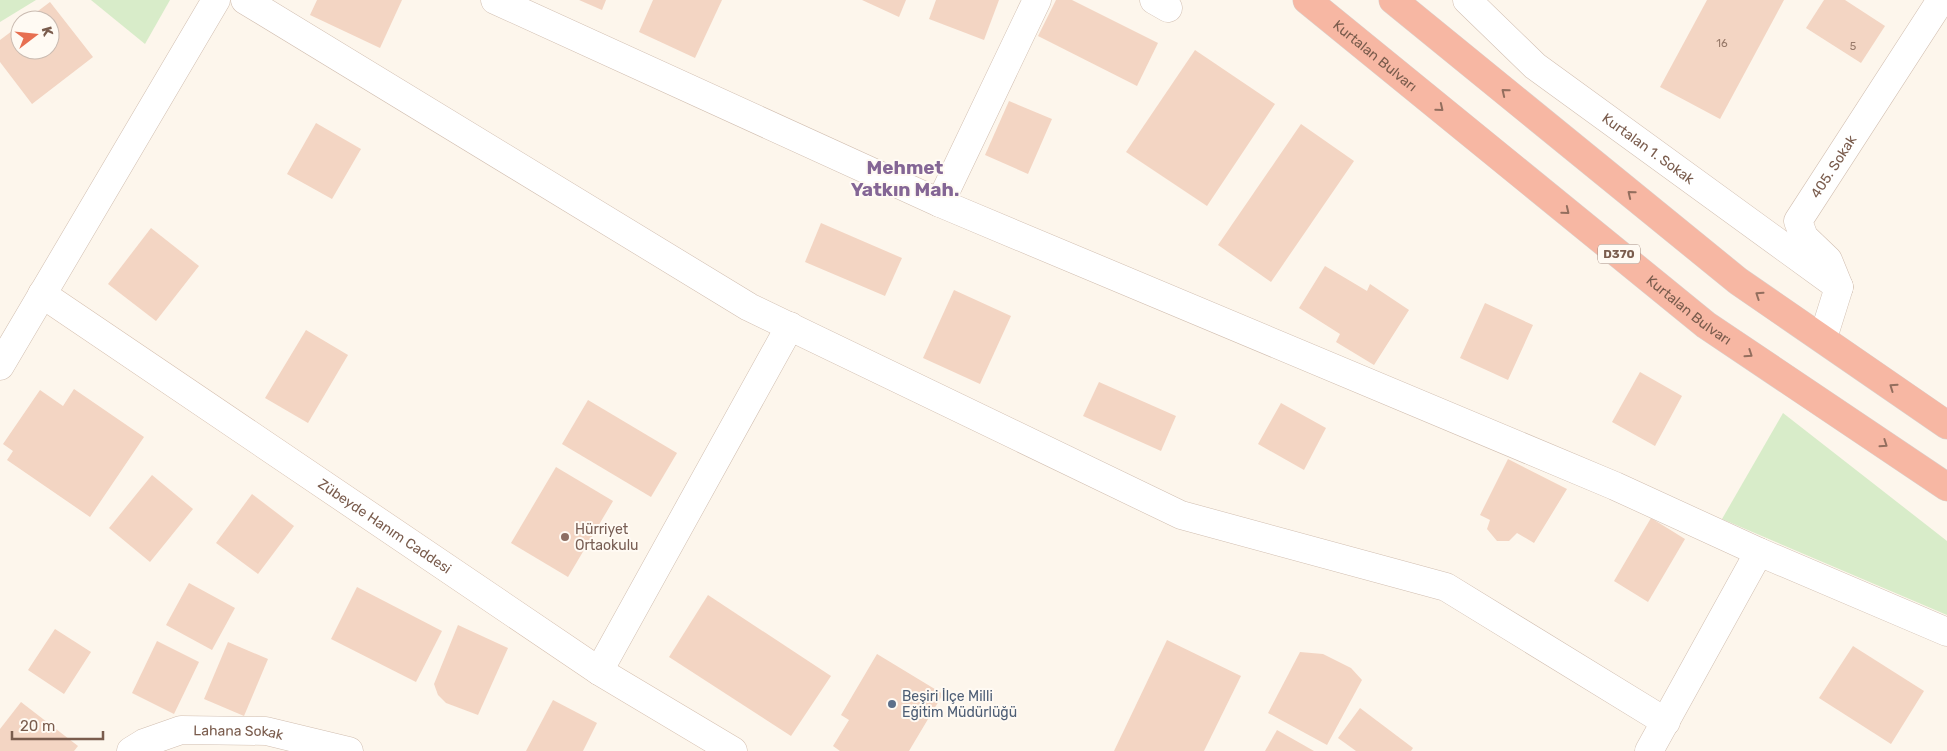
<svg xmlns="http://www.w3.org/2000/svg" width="1947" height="751" font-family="Rubik,sans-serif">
  <rect width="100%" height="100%" fill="#fdf6ec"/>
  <g fill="#d8ecc9">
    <path d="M 0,0 L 36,0 L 0,22 Z"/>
    <path d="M 91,0 L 170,0 L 145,44 Z"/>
    <path d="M 1783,413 L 1947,541 L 1947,615 L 1722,519 Z"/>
  </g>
  <g fill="#f3d5c3">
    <path d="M 317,0 L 402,0 L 380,48 L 310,15 Z"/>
    <path d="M 579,0 L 606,0 L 602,10 Z"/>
    <path d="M 653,0 L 722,0 L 695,58 L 639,32 Z"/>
    <path d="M 862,0 L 906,0 L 899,17 Z"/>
    <path d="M 936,0 L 999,0 L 984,40 L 929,19 Z"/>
    <path d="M 1056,0 L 1072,0 L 1158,43 L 1137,86 L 1038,36 Z"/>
    <path d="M 1707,0 L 1784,0 L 1720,119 L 1660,87 Z"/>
    <path d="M 1824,0 L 1845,0 L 1885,26 L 1861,63 L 1806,28 Z"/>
    <path d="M 50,2 L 93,57 L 32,104 L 0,62 L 0,40 L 20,25 L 20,50 L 50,50 L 50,20 L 26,20 Z"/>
    <path d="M 1195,50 L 1275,104 L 1207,206 L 1126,152 Z"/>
    <path d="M 1009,101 L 1052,119 L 1028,174 L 985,155 Z"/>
    <path d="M 316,123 L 361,149 L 332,199 L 287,174 Z"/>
    <path d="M 1301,124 L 1354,161 L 1271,282 L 1218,245 Z"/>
    <path d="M 821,223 L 902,258 L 885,296 L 805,262 Z"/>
    <path d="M 151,228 L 199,266 L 156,321 L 108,284 Z"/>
    <path d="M 1325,266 L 1367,291 L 1370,284 L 1409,310 L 1374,365 L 1336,342 L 1340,334 L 1299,308 Z"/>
    <path d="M 954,290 L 1011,316 L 980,384 L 923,358 Z"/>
    <path d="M 1485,303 L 1533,325 L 1508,380 L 1460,358 Z"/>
    <path d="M 306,330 L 348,355 L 308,423 L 265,398 Z"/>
    <path d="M 1640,372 L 1682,396 L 1655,446 L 1612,422 Z"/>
    <path d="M 1099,382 L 1176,416 L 1161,451 L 1083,416 Z"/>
    <path d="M 74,389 L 144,437 L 90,517 L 7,460 L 13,451 L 3,444 L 40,390 L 63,406 Z"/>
    <path d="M 588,400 L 677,453 L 651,497 L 562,444 Z"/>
    <path d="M 1281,403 L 1326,428 L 1304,470 L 1258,444 Z"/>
    <path d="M 1508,459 L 1567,489 L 1534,543 L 1517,533 L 1509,541 L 1497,541 L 1487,529 L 1490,520 L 1480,515 Z"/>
    <path d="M 556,467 L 613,501 L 568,577 L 511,543 Z"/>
    <path d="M 152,475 L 193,509 L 150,562 L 109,528 Z"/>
    <path d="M 252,494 L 294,526 L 258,574 L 216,543 Z"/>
    <path d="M 1651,518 L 1685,539 L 1648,602 L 1614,581 Z"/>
    <path d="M 189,583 L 235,608 L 212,650 L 166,625 Z"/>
    <path d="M 357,587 L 442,631 L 416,682 L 331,639 Z"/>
    <path d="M 708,595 L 831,676 L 791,736 L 669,657 Z"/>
    <path d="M 458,625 L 508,648 L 478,715 L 446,703 L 438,695 L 434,684 Z"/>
    <path d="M 55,629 L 91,652 L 64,694 L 28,670 Z"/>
    <path d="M 1167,640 L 1241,676 L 1204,751 L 1114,751 Z"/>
    <path d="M 157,641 L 199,662 L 174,714 L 132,693 Z"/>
    <path d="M 228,642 L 268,659 L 244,716 L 204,699 Z"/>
    <path d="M 1853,646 L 1924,691 L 1891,744 L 1819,698 Z"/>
    <path d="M 1300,652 L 1323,654 L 1351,668 L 1362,680 L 1327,745 L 1268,713 Z"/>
    <path d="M 877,654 L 943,694 L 909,751 L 840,751 L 833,746 L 849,720 L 841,715 Z"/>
    <path d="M 553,700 L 597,723 L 583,751 L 526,751 Z"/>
    <path d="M 21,702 L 78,746 L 74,751 L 0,751 L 0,729 Z"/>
    <path d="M 1360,708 L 1413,748 L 1411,751 L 1356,751 L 1338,738 Z"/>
    <path d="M 1277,730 L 1314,751 L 1265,751 Z"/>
  </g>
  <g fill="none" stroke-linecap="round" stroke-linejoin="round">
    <defs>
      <g id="street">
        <path d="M 245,0 L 749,307 L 1181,515 L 1446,587 L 1666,722"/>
        <path d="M 495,0 L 940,203 L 1615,486 L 1759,552 L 1947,632"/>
        <path d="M 1154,0 L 1168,8"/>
        <path id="s1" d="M 1467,0 L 1535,66 L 1839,287"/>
        <path d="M 940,203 L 1037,0"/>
        <path id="s2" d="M 1823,338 L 1839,287 L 1828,260 L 1804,237 L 1798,221 L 1941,0"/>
        <path d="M 0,366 L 216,0"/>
        <path d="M 599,671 L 790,326"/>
        <path id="s3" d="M 131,751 L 144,743 L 181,730 L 266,731 L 349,751"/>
        <path d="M 1649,751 L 1759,552"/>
      </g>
      <g id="secondary">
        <path id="s4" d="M 42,294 L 599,671 L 733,751"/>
      </g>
      <g id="highway">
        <path id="s5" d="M 1307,0 L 1706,325 L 1947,487"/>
        <path d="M 1393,0 L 1738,281 L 1947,425"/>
      </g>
    </defs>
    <use href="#street" stroke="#d1beb0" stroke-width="29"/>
    <use href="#secondary" stroke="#d6c0b0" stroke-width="29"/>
    <use href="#highway" stroke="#dad1cd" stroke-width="29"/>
    <use href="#street" stroke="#fff" stroke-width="28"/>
    <use href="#secondary" stroke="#fff" stroke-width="28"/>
    <use href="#highway" stroke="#f7b7a3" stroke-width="28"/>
  </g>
  <defs><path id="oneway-chevron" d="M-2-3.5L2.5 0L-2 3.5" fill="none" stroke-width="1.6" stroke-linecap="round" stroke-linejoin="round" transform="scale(1.25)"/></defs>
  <g stroke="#936e5e">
    <use href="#oneway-chevron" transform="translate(1505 92) rotate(-141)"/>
    <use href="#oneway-chevron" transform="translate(1440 108) rotate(39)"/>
    <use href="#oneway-chevron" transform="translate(1631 194) rotate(-141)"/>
    <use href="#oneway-chevron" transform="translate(1566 211) rotate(39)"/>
    <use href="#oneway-chevron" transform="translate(1759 295) rotate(-146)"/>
    <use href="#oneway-chevron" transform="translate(1749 354) rotate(34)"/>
    <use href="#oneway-chevron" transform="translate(1893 387) rotate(-145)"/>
    <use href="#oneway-chevron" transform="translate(1884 444) rotate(34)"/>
  </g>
  <circle fill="#8d6e63" stroke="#fffaf3" stroke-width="2" cx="565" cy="537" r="5"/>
  <circle fill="#5c6f8a" stroke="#fffaf3" stroke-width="2" cx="892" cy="704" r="5"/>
  <g text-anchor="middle" stroke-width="4" stroke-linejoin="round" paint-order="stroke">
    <g font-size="11" fill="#987a6a">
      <text x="1722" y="47">16</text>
      <text x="1853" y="50">5</text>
    </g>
    <rect fill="#fffaf3" stroke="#a28b7f" stroke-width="1" x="1598" y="244.5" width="42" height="19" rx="4"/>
    <g font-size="12" font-weight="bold" fill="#7a5c4d">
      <text x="1619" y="258">D370</text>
    </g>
    <g font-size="14" fill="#7a5c4d" stroke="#fffaf3">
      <text dy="5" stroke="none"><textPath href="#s5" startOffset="88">Kurtalan Bulvarı</textPath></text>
      <text dy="5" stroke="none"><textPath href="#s1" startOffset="235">Kurtalan 1. Sokak</textPath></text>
      <text dy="5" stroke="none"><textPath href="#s2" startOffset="198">405. Sokak</textPath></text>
      <text dy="5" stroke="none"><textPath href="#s5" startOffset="492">Kurtalan Bulvarı</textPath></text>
      <text dy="5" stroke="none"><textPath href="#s4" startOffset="414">Zübeyde Hanım Caddesi</textPath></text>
      <text dy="5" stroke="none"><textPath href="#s3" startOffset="112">Lahana Sokak</textPath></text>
    </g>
    <g font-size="14" fill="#785e54" stroke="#fffaf3" text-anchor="start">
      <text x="575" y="534">Hürriyet<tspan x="575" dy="16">Ortaokulu</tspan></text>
    </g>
    <g font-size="14" fill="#4e5e75" stroke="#fffaf3" text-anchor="start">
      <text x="902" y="701">Beşiri İlçe Milli<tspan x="902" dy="16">Eğitim Müdürlüğü</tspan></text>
    </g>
    <g font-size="19" font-weight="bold" fill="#846695" stroke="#fffaf3">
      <text x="905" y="174">Mehmet<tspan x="905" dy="22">Yatkın Mah.</tspan></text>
    </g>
  </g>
  <g transform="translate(35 35) rotate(74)"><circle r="24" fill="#fffaf3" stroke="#cabbb1"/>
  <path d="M0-4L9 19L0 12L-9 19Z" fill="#e76f51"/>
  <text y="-8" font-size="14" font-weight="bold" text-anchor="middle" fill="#7a5c4d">K</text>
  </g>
  <path d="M12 731v8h91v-8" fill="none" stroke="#7a5c4d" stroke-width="2.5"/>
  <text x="20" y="731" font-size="15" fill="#7a5c4d" stroke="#fffaf3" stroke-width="4" paint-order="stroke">20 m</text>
</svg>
